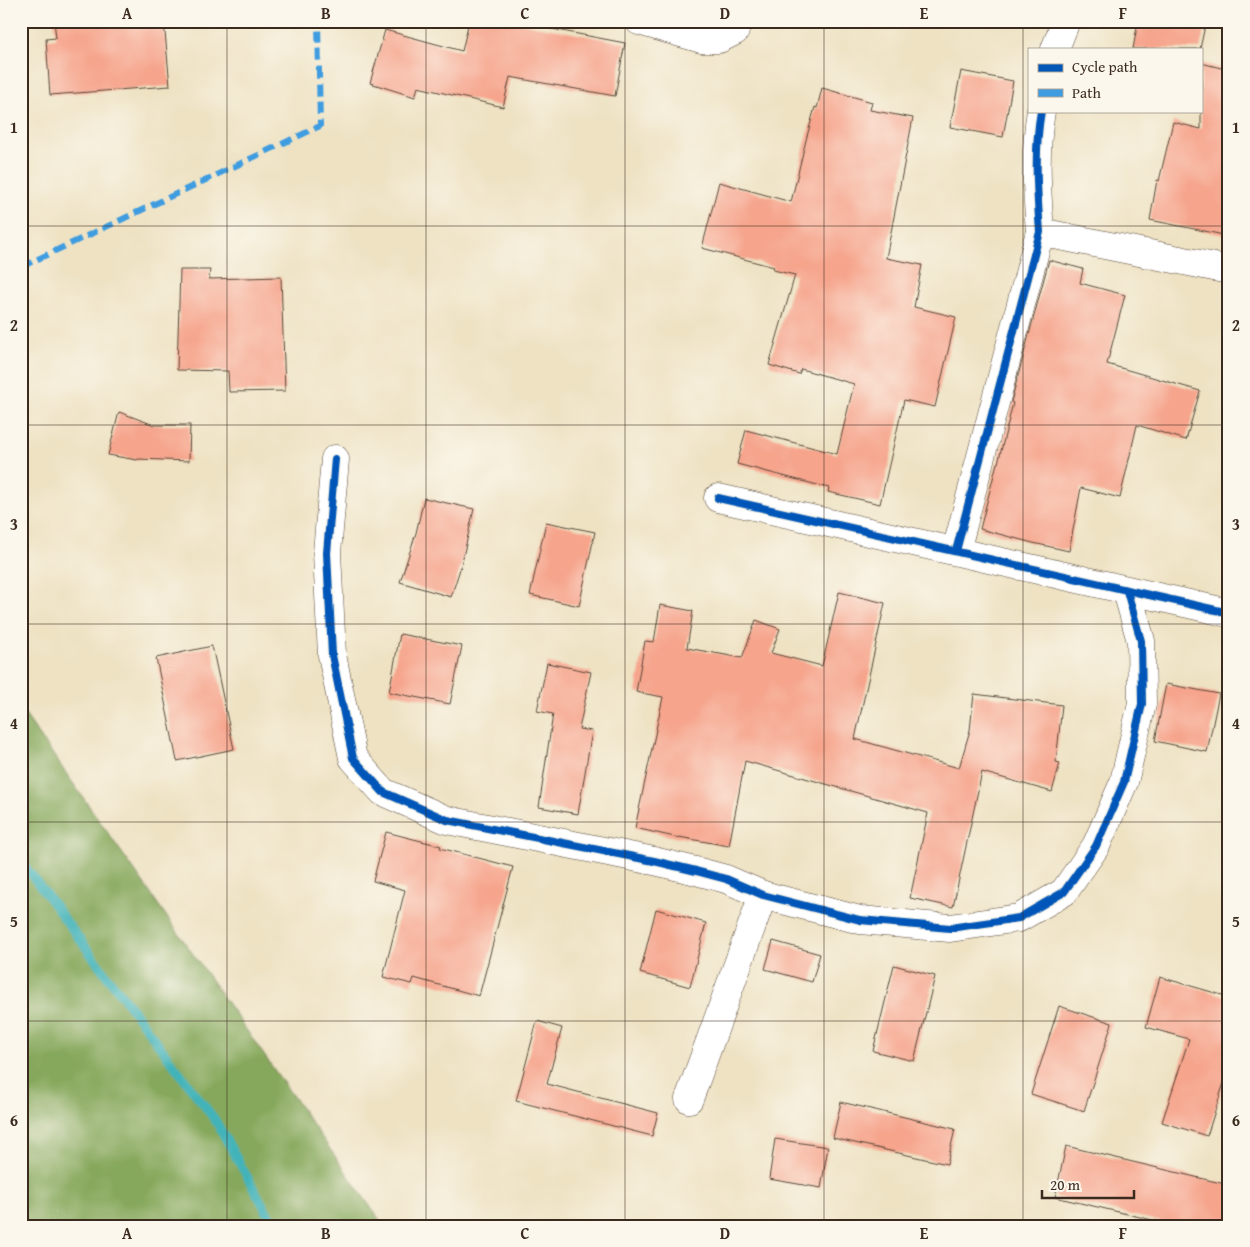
<svg xmlns="http://www.w3.org/2000/svg" width="1250" height="1247" font-family="'Gentium Book Plus',serif">
  <rect width="100%" height="100%" fill="#fbf7ec"/>
  <filter id="ink" filterUnits="userSpaceOnUse"><feTurbulence type="fractalNoise" baseFrequency=".02" numOctaves="2"/><feDisplacementMap in="SourceGraphic" scale="10" xChannelSelector="R" yChannelSelector="G"/><feConvolveMatrix kernelMatrix="1 2 1 2 8 2 1 2 1" color-interpolation-filters="sRGB"/></filter>
  <filter id="wash" filterUnits="userSpaceOnUse"><feTurbulence type="fractalNoise" baseFrequency=".0096" numOctaves="4" result="noise"/><feDisplacementMap in="SourceGraphic" scale="20" xChannelSelector="R" yChannelSelector="G"/><feGaussianBlur stdDeviation="1.12" result="paint"/><feColorMatrix in="noise" values="0 0 0 0 0 0 0 0 0 0 0 0 0 0 0 0 0 1.4 0 .05"/><feComposite in="paint" operator="in"/></filter>
  <g filter="url(#wash)">
    <rect width="100%" height="100%" fill="#eee2c3"/>
    <path fill="#86a85c" stroke="#60693d" d="M 21,709 L 384,1226 L 21,1226 Z"/>
    <g fill="none" stroke-linecap="round" stroke-linejoin="round">
      <path stroke="#42b3b9" stroke-width="9" d="M 21,861 L 215,1120 L 275,1226"/>
    </g>
    <g id="blocks">
      <g fill="#f6a48c">
        <path d="M 54,21 L 164,21 L 170,86 L 50,95 L 46,39 L 56,38 Z"/>
        <path d="M 469,21 L 510,21 L 625,43 L 615,96 L 510,77 L 503,107 L 418,87 L 415,97 L 370,83 L 385,30 L 462,51 Z"/>
        <path d="M 1138,21 L 1206,21 L 1200,49 L 1133,49 Z"/>
        <path d="M 1201,63 L 1229,70 L 1229,236 L 1150,220 L 1157,180 L 1159,181 L 1173,122 L 1201,129 Z"/>
        <path d="M 961,71 L 1013,81 L 1003,137 L 950,127 Z"/>
        <path d="M 822,88 L 872,102 L 870,110 L 913,118 L 886,258 L 922,265 L 914,307 L 956,317 L 935,407 L 904,400 L 880,504 L 828,492 L 829,488 L 737,464 L 746,430 L 837,454 L 854,384 L 801,369 L 799,374 L 769,365 L 795,275 L 773,270 L 774,267 L 702,248 L 719,182 L 791,202 L 806,140 L 815,107 L 817,108 Z"/>
        <path d="M 1049,260 L 1083,269 L 1080,283 L 1125,295 L 1107,364 L 1200,391 L 1186,440 L 1137,425 L 1120,498 L 1081,488 L 1069,551 L 1033,543 L 980,529 L 997,463 L 998,463 L 1013,403 L 1011,402 Z"/>
        <path d="M 180,270 L 210,270 L 209,279 L 281,277 L 285,391 L 229,392 L 228,371 L 177,370 Z"/>
        <path d="M 119,412 L 154,425 L 190,425 L 189,461 L 138,459 L 137,460 L 108,455 Z"/>
        <path d="M 424,498 L 474,509 L 461,566 L 451,597 L 400,582 L 416,533 Z"/>
        <path d="M 546,522 L 595,532 L 579,606 L 530,595 Z"/>
        <path d="M 839,592 L 885,603 L 855,739 L 959,768 L 970,730 L 974,694 L 1062,705 L 1056,762 L 1060,763 L 1052,792 L 982,772 L 953,907 L 910,898 L 928,813 L 745,761 L 729,846 L 679,837 L 679,838 L 635,828 L 663,697 L 636,692 L 645,641 L 654,642 L 660,605 L 693,611 L 687,648 L 742,658 L 756,620 L 780,629 L 771,653 L 822,666 Z"/>
        <path d="M 400,634 L 462,646 L 450,704 L 389,692 Z"/>
        <path d="M 212,646 L 234,749 L 177,761 L 156,658 Z"/>
        <path d="M 547,663 L 591,672 L 579,729 L 592,731 L 578,814 L 539,807 L 553,714 L 537,711 Z"/>
        <path d="M 1166,684 L 1219,694 L 1207,752 L 1155,741 Z"/>
        <path d="M 386,832 L 441,846 L 440,848 L 513,867 L 479,996 L 414,978 L 412,984 L 383,977 L 405,890 L 373,881 Z"/>
        <path d="M 656,909 L 706,923 L 690,987 L 640,973 Z"/>
        <path d="M 773,941 L 820,954 L 812,982 L 765,969 Z"/>
        <path d="M 894,965 L 935,976 L 914,1061 L 873,1051 Z"/>
        <path d="M 1160,977 L 1229,997 L 1229,1067 L 1207,1136 L 1162,1122 L 1189,1039 L 1146,1027 Z"/>
        <path d="M 1059,1006 L 1112,1023 L 1084,1111 L 1031,1094 Z"/>
        <path d="M 537,1021 L 562,1028 L 547,1084 L 658,1113 L 652,1136 L 516,1101 Z"/>
        <path d="M 841,1102 L 955,1129 L 947,1164 L 833,1138 Z"/>
        <path d="M 775,1139 L 828,1147 L 821,1188 L 769,1179 Z"/>
        <path d="M 1066,1146 L 1229,1185 L 1229,1226 L 1178,1226 L 1055,1197 Z"/>
      </g>
    </g>
  </g>
  <g filter="url(#ink)">
    <use href="#blocks" fill-opacity="0" stroke="#564637" stroke-width="1"/>
    <g fill="none" stroke-linecap="round" stroke-linejoin="round">
      <defs>
        <g id="street">
          <path d="M 639,21 L 702,39 L 719,39 L 735,31 L 737,21"/>
          <path d="M 1055,49 L 1066,21"/>
          <path d="M 1040,232 L 1229,270"/>
          <path d="M 335,459 L 327,553 L 332,655 L 353,758 L 383,792 L 447,820 L 654,861 L 696,871 L 726,879 L 763,895 L 860,920 L 950,928 L 1019,918 L 1064,892 L 1096,846 L 1124,782 L 1142,704 L 1141,641 L 1127,591"/>
          <path d="M 718,498 L 1229,613"/>
          <path d="M 956,551 L 1040,232 C 1037,192 1034,151 1041,111"/>
          <path d="M 689,1099 L 763,895"/>
        </g>
      </defs>
      <use href="#street" stroke="#564637" stroke-width="29"/>
      <use href="#street" stroke="#fff" stroke-width="28"/>
      <path stroke="#3f9ce0" stroke-width="6" stroke-dasharray="12 6" stroke-linecap="butt" d="M 21,267 L 320,126 L 318,21"/>
      <defs>
        <g id="cycleway">
          <path d="M 335,459 L 327,553 L 332,655 L 353,758 L 383,792 L 447,820 L 654,861 L 696,871 L 726,879 L 763,895 L 860,920 L 950,928 L 1019,918 L 1064,892 L 1096,846 L 1124,782 L 1142,704 L 1141,641 L 1127,591"/>
          <path d="M 718,498 L 1229,613"/>
          <path d="M 956,551 L 1040,232 C 1037,192 1034,151 1041,111"/>
        </g>
      </defs>
      <use href="#cycleway" stroke="#fbf7ec" stroke-width="11"/>
      <use href="#cycleway" stroke="#0057b8" stroke-width="8"/>
    </g>
  </g>
  <path fill="none" stroke="#3b2a1e" stroke-width="1" stroke-opacity="0.55" d="M 227,21 L 227,1226M 426,21 L 426,1226M 625,21 L 625,1226M 824,21 L 824,1226M 1023,21 L 1023,1226M 21,226 L 1229,226M 21,425 L 1229,425M 21,624 L 1229,624M 21,822 L 1229,822M 21,1021 L 1229,1021"/>
  <rect width="1250" height="1247" fill="none" stroke="#fbf7ec" stroke-width="55"/>
  <rect x="1028" y="48" width="175" height="65" fill="#fbf7ec" stroke="#aea59a"/>
  <rect x="1038" y="64" width="25" height="8" fill="#0057b8" stroke="#aea59a"/>
  <text x="1072" y="72" font-size="15" fill="#3b2a1e">Cycle path</text>
  <rect x="1038" y="89" width="25" height="8" fill="#3f9ce0" stroke="#aea59a"/>
  <text x="1072" y="98" font-size="15" fill="#3b2a1e">Path</text>
  <path d="M1042 1190v8h92v-8" fill="none" stroke="#3b2a1e" stroke-width="2.5"/>
  <text x="1050" y="1190" font-size="15" fill="#3b2a1e" stroke="#fbf7ec" stroke-width="4" paint-order="stroke">20 m</text>
  <rect x="28" y="28" width="1194" height="1192" fill="none" stroke="#3b2a1e" stroke-width="2"/>
  <g font-size="16" text-anchor="middle" font-weight="bold" fill="#3b2a1e">
    <text x="127" y="19">A</text>
    <text x="326" y="19">B</text>
    <text x="525" y="19">C</text>
    <text x="725" y="19">D</text>
    <text x="924" y="19">E</text>
    <text x="1123" y="19">F</text>
    <text x="14" y="133">1</text>
    <text x="1236" y="133">1</text>
    <text x="14" y="331">2</text>
    <text x="1236" y="331">2</text>
    <text x="14" y="530">3</text>
    <text x="1236" y="530">3</text>
    <text x="14" y="729">4</text>
    <text x="1236" y="729">4</text>
    <text x="14" y="927">5</text>
    <text x="1236" y="927">5</text>
    <text x="14" y="1126">6</text>
    <text x="1236" y="1126">6</text>
    <text x="127" y="1239">A</text>
    <text x="326" y="1239">B</text>
    <text x="525" y="1239">C</text>
    <text x="725" y="1239">D</text>
    <text x="924" y="1239">E</text>
    <text x="1123" y="1239">F</text>
  </g>
</svg>
